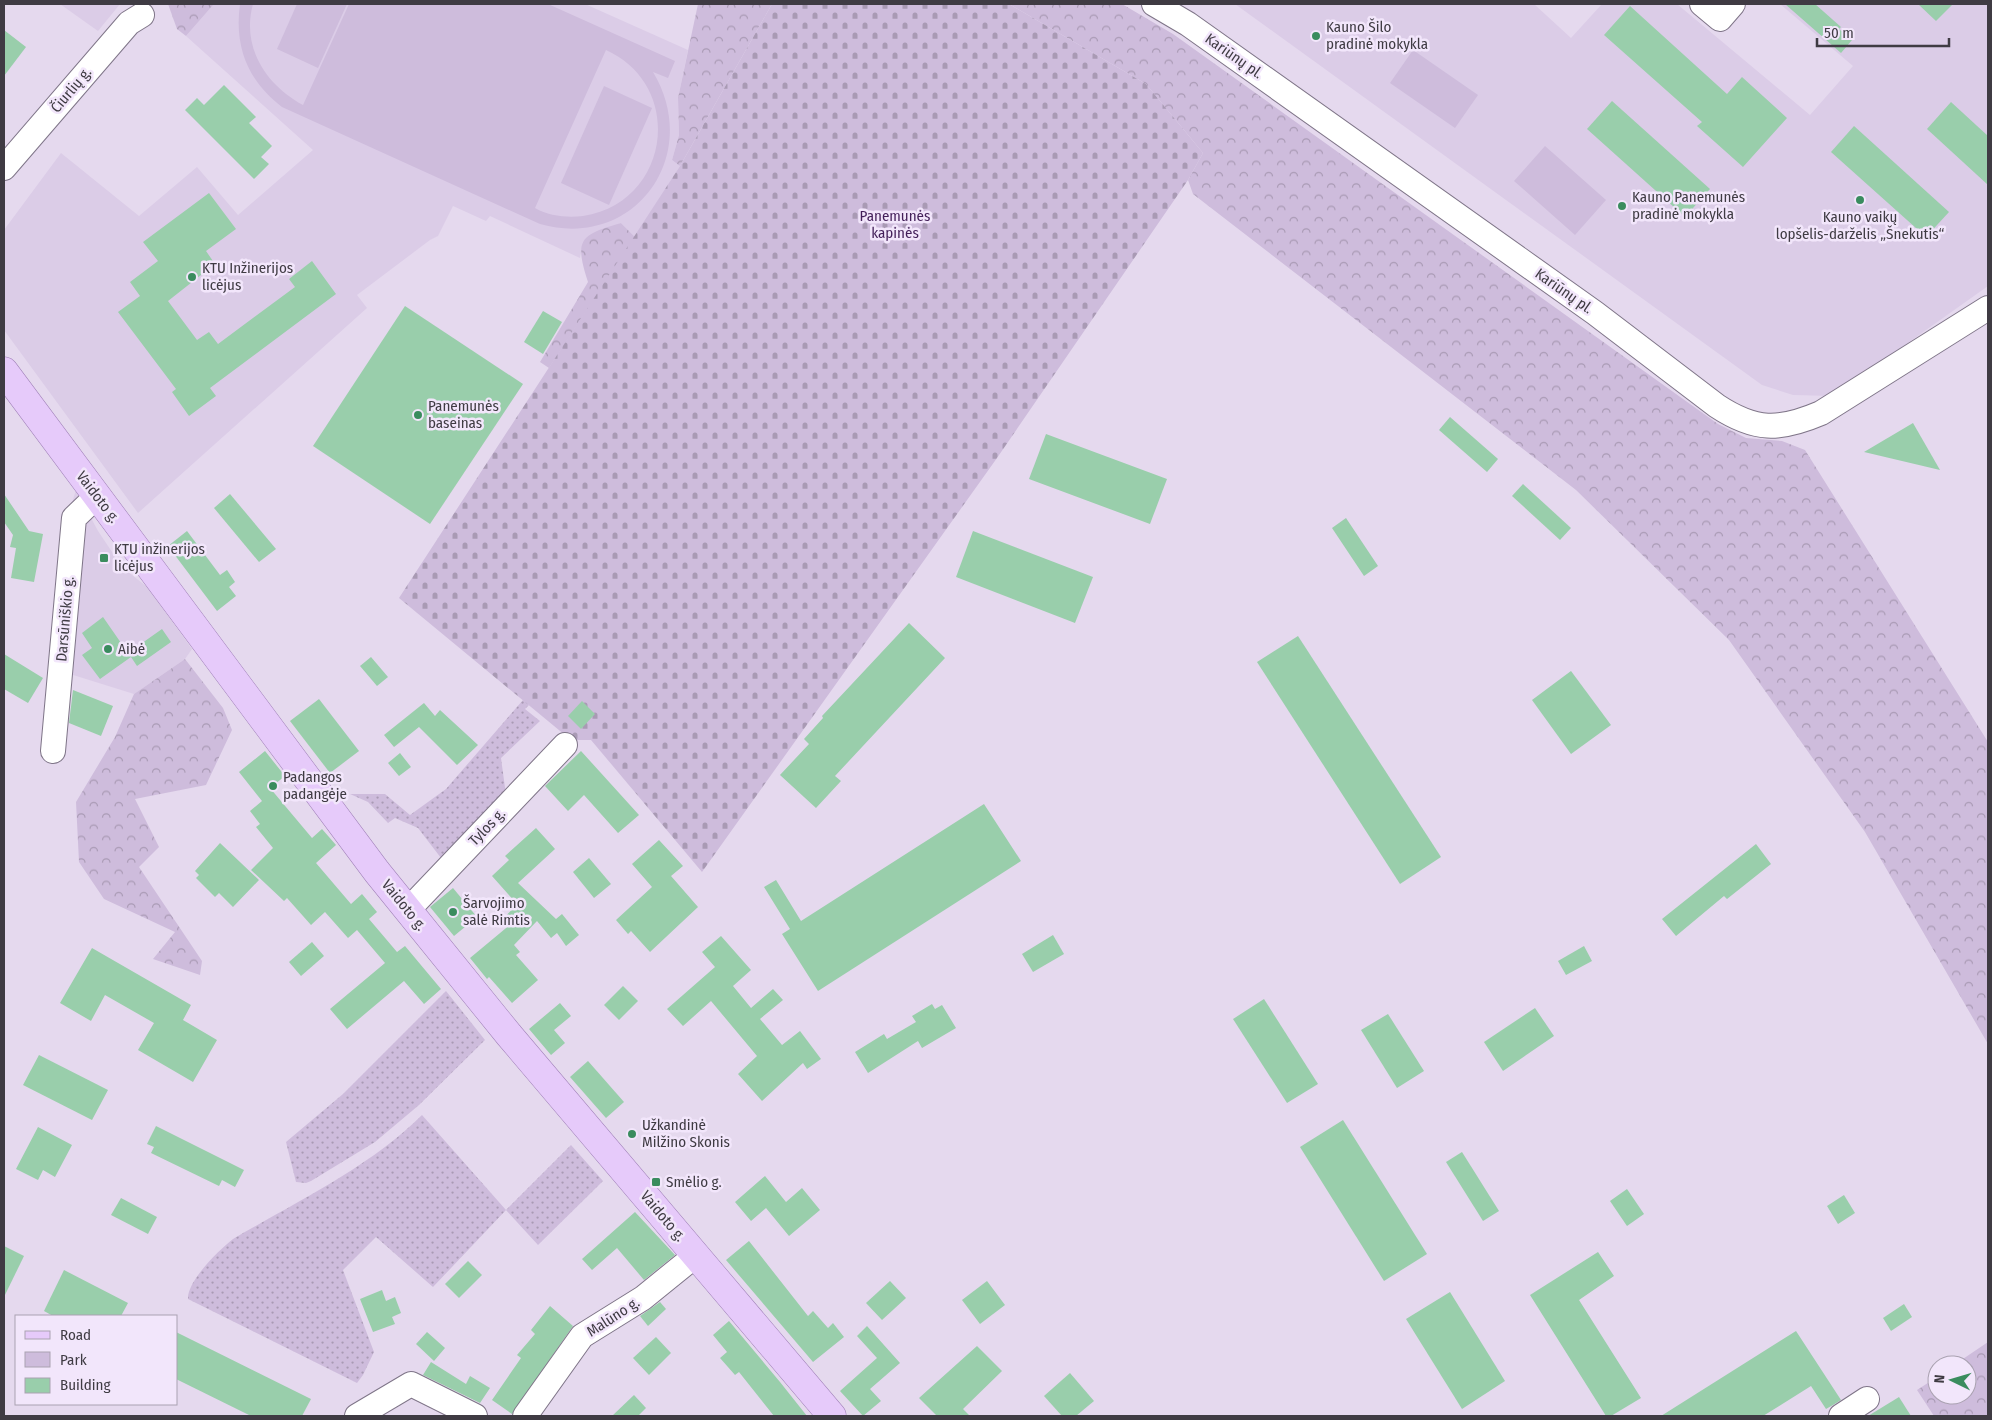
<svg xmlns="http://www.w3.org/2000/svg" width="1992" height="1420" font-family="'Fira Sans Condensed',sans-serif">
  <defs>
    <pattern id="grass-dots" width="8" height="8" patternUnits="userSpaceOnUse" patternTransform="scale(1.25)"><rect width="8" height="8" fill="#cebcdc"/><path d="M2 2h.1M6 6h.1" fill="none" stroke="#a99ab4" stroke-width="1.8" stroke-linecap="round"/></pattern>
    <pattern id="forest-crowns" width="20" height="18" patternUnits="userSpaceOnUse" patternTransform="scale(1.25)"><rect width="20" height="18" fill="#cebcdc"/><path d="M2 6a3 3 0 1 1 6 0M12 15a3 3 0 1 1 6 0" fill="none" stroke="#a99ab4"/></pattern>
    <pattern id="cemetery-stones" width="16" height="16" patternUnits="userSpaceOnUse" patternTransform="scale(1.25)"><rect width="16" height="16" fill="#cebcdc"/><path d="M2 7V4a2 2 0 0 1 4 0v3zM10 15v-3a2 2 0 0 1 4 0v3z" fill="#a99ab4"/></pattern>
  </defs>
  <rect width="100%" height="100%" fill="#e5d9ee"/>
  <g fill="#dbcce7">
    <path d="M 60,4 L 120,4 L 98,31 Z"/>
    <path d="M 214,4 L 585,4 L 688,50 L 678,98 L 679,135 L 672,160 L 680,166 L 635,237 L 621,223 L 583,242 L 580,258 L 490,216 L 486,221 L 453,206 L 438,236 L 430,240 L 357,295 L 367,308 L 138,513 L 4,330 L 4,230 L 61,153 L 139,216 L 197,167 L 238,215 L 313,150 L 186,36 Z"/>
    <path d="M 1235,4 L 1534,4 L 1571,38 L 1602,4 L 1677,4 L 1810,115 L 1853,66 L 1780,4 L 1988,4 L 1988,286 L 1833,396 L 1793,395 L 1762,385 Z"/>
    <path d="M 76,490 L 98,531 L 122,567 L 147,587 L 192,649 L 185,659 L 134,694 L 54,669 L 65,513 L 72,503 Z"/>
  </g>
  <g fill="url(#grass-dots)">
    <path d="M 523,700 L 529,705 L 525,709 L 540,721 L 501,758 L 506,795 L 441,858 L 418,828 L 395,818 L 388,823 L 368,802 L 350,794 L 385,794 L 410,815 L 446,789 Z"/>
    <path d="M 446,991 L 485,1040 L 419,1105 L 375,1142 L 311,1181 L 306,1183 L 296,1182 L 286,1142 L 343,1094 Z"/>
    <path d="M 422,1115 L 506,1210 L 571,1145 L 603,1181 L 538,1245 L 506,1210 L 433,1287 L 376,1237 L 343,1270 L 374,1352 L 363,1375 L 357,1383 L 188,1299 C 187,1281 219,1250 233,1239 C 296,1202 370,1167 422,1115 Z"/>
  </g>
  <g fill="url(#forest-crowns)">
    <path d="M 168,4 L 214,4 L 186,36 L 177,29 Z"/>
    <path d="M 698,4 L 772,4 L 680,166 L 672,160 L 679,135 L 678,98 Z"/>
    <path d="M 1009,4 L 1122,4 L 1173,34 L 1718,424 L 1746,438 L 1782,441 L 1805,450 L 1988,742 L 1988,1044 L 1865,832 L 1729,640 L 1576,490 L 1193,194 L 1188,180 L 1203,153 L 1146,84 Z"/>
    <path d="M 621,223 L 635,237 L 549,368 L 540,362 L 588,282 C 574,239 580,235 621,223 Z"/>
    <path d="M 185,659 L 223,708 L 232,730 L 206,785 L 135,799 L 159,847 L 139,867 L 202,961 L 200,975 L 153,959 L 175,932 L 104,899 L 79,862 L 76,802 L 115,737 L 134,694 Z"/>
    <path d="M 1988,1342 L 1988,1416 L 1934,1416 L 1917,1390 L 1937,1377 L 1937,1395 L 1967,1395 L 1967,1365 L 1954,1365 Z"/>
  </g>
  <path fill="url(#cemetery-stones)" d="M 772,4 L 1009,4 L 1146,84 L 1203,153 L 1188,180 L 997,458 L 702,872 L 591,740 L 571,740 L 399,598 L 680,166 Z"/>
  <g fill="#cebcdc" fill-rule="evenodd">
    <path d="M 240,4 L 253,4 C 241,47 266,85 303,105 L 349,4 L 548,4 L 675,61 L 668,78 L 653,72 C 703,155 635,251 540,224 L 282,107 C 248,81 234,47 240,4 ZM 606,50 C 686,86 670,203 583,216 C 567,218 549,216 535,208 Z"/>
    <path d="M 297,4 L 347,4 L 318,68 L 277,49 Z"/>
    <path d="M 1413,50 L 1478,95 L 1455,128 L 1390,83 Z"/>
    <path d="M 604,86 L 652,108 L 609,205 L 561,183 Z"/>
    <path d="M 1545,146 L 1606,200 L 1575,235 L 1514,181 Z"/>
  </g>
  <g fill="#99ceab">
    <path d="M 1785,4 L 1815,4 L 1841,27 L 1839,29 L 1852,40 L 1841,53 Z"/>
    <path d="M 1918,4 L 1953,4 L 1936,21 Z"/>
    <path d="M 1630,6 L 1727,94 L 1742,77 L 1787,118 L 1743,167 L 1697,126 L 1702,122 L 1604,35 Z"/>
    <path d="M 4,30 L 26,47 L 4,76 Z"/>
    <path d="M 224,85 L 256,117 L 249,123 L 272,146 L 261,157 L 269,164 L 254,179 L 185,110 L 197,98 L 204,105 Z"/>
    <path d="M 1612,101 L 1710,189 L 1685,217 L 1587,129 Z"/>
    <path d="M 1951,102 L 1988,136 L 1988,185 L 1927,129 Z"/>
    <path d="M 1854,126 L 1949,212 L 1926,237 L 1831,152 Z"/>
    <path d="M 209,193 L 236,229 L 206,251 L 215,264 L 168,301 L 197,340 L 209,332 L 218,344 L 295,287 L 289,279 L 312,261 L 336,294 L 210,388 L 216,396 L 189,416 L 172,392 L 176,389 L 118,312 L 140,296 L 130,282 L 158,261 L 143,242 Z"/>
    <path d="M 405,306 L 523,384 L 430,524 L 313,446 Z"/>
    <path d="M 543,311 L 562,322 L 543,354 L 524,342 Z"/>
    <path d="M 1450,417 L 1498,459 L 1487,472 L 1439,430 Z"/>
    <path d="M 1913,423 L 1940,470 L 1864,452 Z"/>
    <path d="M 1046,434 L 1167,479 L 1150,524 L 1029,479 Z"/>
    <path d="M 1523,484 L 1571,528 L 1560,540 L 1512,496 Z"/>
    <path d="M 4,494 L 29,531 L 43,534 L 34,582 L 11,578 L 16,548 L 10,547 L 13,535 L 4,522 Z"/>
    <path d="M 230,494 L 276,549 L 259,562 L 214,508 Z"/>
    <path d="M 1346,518 L 1378,566 L 1364,576 L 1332,528 Z"/>
    <path d="M 187,531 L 220,575 L 227,570 L 235,582 L 229,587 L 236,596 L 217,611 L 168,546 Z"/>
    <path d="M 973,531 L 1093,577 L 1075,623 L 956,577 Z"/>
    <path d="M 103,617 L 128,653 L 162,629 L 171,642 L 137,666 L 131,657 L 100,679 L 82,655 L 92,648 L 82,633 Z"/>
    <path d="M 909,623 L 945,658 L 835,776 L 841,781 L 816,808 L 780,775 L 809,744 L 804,739 L 823,718 L 822,716 Z"/>
    <path d="M 1298,636 L 1441,857 L 1400,884 L 1257,662 Z"/>
    <path d="M 4,654 L 43,678 L 28,703 L 4,689 Z"/>
    <path d="M 371,657 L 388,677 L 377,686 L 360,666 Z"/>
    <path d="M 1571,671 L 1611,725 L 1571,754 L 1532,700 Z"/>
    <path d="M 73,690 L 113,706 L 101,736 L 69,723 Z"/>
    <path d="M 319,699 L 359,751 L 330,773 L 290,721 Z"/>
    <path d="M 582,701 L 595,714 L 581,729 L 568,716 Z"/>
    <path d="M 424,703 L 435,716 L 440,710 L 478,745 L 457,765 L 419,727 L 394,747 L 384,735 Z"/>
    <path d="M 265,751 L 285,776 L 270,788 L 312,838 L 322,829 L 336,845 L 316,863 L 351,904 L 362,894 L 377,912 L 369,919 L 397,952 L 405,946 L 441,989 L 424,1004 L 404,981 L 347,1029 L 330,1009 L 385,963 L 357,930 L 348,938 L 325,912 L 311,925 L 287,898 L 284,901 L 251,870 L 273,848 L 256,827 L 260,824 L 250,811 L 262,801 L 239,772 Z"/>
    <path d="M 581,751 L 639,815 L 618,833 L 584,795 L 568,811 L 545,786 Z"/>
    <path d="M 400,753 L 411,767 L 399,776 L 388,763 Z"/>
    <path d="M 984,804 L 1021,861 L 818,991 L 782,934 L 790,929 L 764,887 L 776,880 L 801,921 Z"/>
    <path d="M 536,828 L 555,849 L 518,883 L 556,919 L 562,914 L 579,935 L 566,946 L 557,933 L 551,938 L 537,921 L 514,945 L 520,952 L 516,955 L 538,980 L 512,1003 L 489,977 L 487,979 L 470,958 L 511,924 L 504,918 L 517,904 L 492,876 L 509,860 L 505,856 Z"/>
    <path d="M 659,840 L 683,866 L 671,876 L 698,907 L 650,952 L 631,931 L 628,934 L 616,920 L 652,887 L 632,864 Z"/>
    <path d="M 220,843 L 259,880 L 233,907 L 219,893 L 215,897 L 196,878 L 199,875 L 195,871 Z"/>
    <path d="M 1756,844 L 1771,864 L 1727,899 L 1724,896 L 1676,936 L 1662,919 Z"/>
    <path d="M 589,858 L 611,884 L 594,898 L 573,872 Z"/>
    <path d="M 453,888 L 477,917 L 454,936 L 430,907 Z"/>
    <path d="M 1053,935 L 1064,954 L 1033,972 L 1022,954 Z"/>
    <path d="M 721,936 L 751,970 L 733,986 L 751,1008 L 773,989 L 783,1000 L 760,1019 L 782,1045 L 800,1031 L 821,1059 L 807,1069 L 803,1063 L 762,1101 L 738,1074 L 757,1056 L 711,1001 L 683,1026 L 667,1009 L 715,967 L 702,952 Z"/>
    <path d="M 312,942 L 324,956 L 301,976 L 289,962 Z"/>
    <path d="M 1584,946 L 1592,961 L 1566,975 L 1558,961 Z"/>
    <path d="M 92,948 L 191,1005 L 183,1020 L 217,1040 L 193,1082 L 138,1050 L 154,1023 L 105,995 L 91,1021 L 60,1003 Z"/>
    <path d="M 623,986 L 638,1001 L 619,1020 L 604,1005 Z"/>
    <path d="M 1264,999 L 1318,1084 L 1287,1103 L 1233,1019 Z"/>
    <path d="M 560,1003 L 571,1016 L 554,1030 L 565,1043 L 551,1055 L 529,1029 Z"/>
    <path d="M 932,1004 L 935,1009 L 942,1005 L 956,1028 L 922,1048 L 918,1041 L 868,1073 L 855,1052 L 884,1034 L 887,1039 L 916,1022 L 912,1016 Z"/>
    <path d="M 1535,1008 L 1554,1036 L 1503,1071 L 1484,1042 Z"/>
    <path d="M 1388,1014 L 1424,1071 L 1397,1088 L 1361,1030 Z"/>
    <path d="M 39,1055 L 108,1090 L 92,1120 L 23,1085 Z"/>
    <path d="M 588,1061 L 624,1102 L 606,1118 L 570,1077 Z"/>
    <path d="M 1343,1120 L 1427,1254 L 1384,1281 L 1300,1147 Z"/>
    <path d="M 156,1126 L 244,1170 L 235,1187 L 222,1180 L 219,1186 L 151,1153 L 154,1147 L 147,1144 Z"/>
    <path d="M 38,1127 L 72,1145 L 55,1177 L 43,1170 L 38,1180 L 16,1169 Z"/>
    <path d="M 1462,1152 L 1499,1211 L 1483,1221 L 1446,1162 Z"/>
    <path d="M 765,1176 L 786,1202 L 802,1188 L 820,1210 L 789,1236 L 766,1208 L 751,1221 L 735,1202 Z"/>
    <path d="M 1627,1189 L 1644,1214 L 1627,1226 L 1610,1201 Z"/>
    <path d="M 1844,1195 L 1855,1213 L 1838,1224 L 1827,1206 Z"/>
    <path d="M 121,1198 L 157,1217 L 148,1234 L 111,1215 Z"/>
    <path d="M 635,1212 L 675,1255 L 644,1280 L 617,1248 L 592,1270 L 582,1259 Z"/>
    <path d="M 749,1241 L 808,1316 L 813,1311 L 828,1328 L 833,1323 L 844,1337 L 813,1362 L 726,1260 Z"/>
    <path d="M 4,1246 L 24,1256 L 4,1297 Z"/>
    <path d="M 1598,1252 L 1614,1276 L 1579,1300 L 1641,1398 L 1611,1416 L 1606,1416 L 1530,1295 Z"/>
    <path d="M 468,1261 L 482,1275 L 459,1298 L 445,1284 Z"/>
    <path d="M 64,1270 L 128,1303 L 121,1316 L 53,1316 L 44,1311 Z"/>
    <path d="M 890,1281 L 906,1298 L 882,1320 L 866,1303 Z"/>
    <path d="M 987,1281 L 1005,1305 L 980,1324 L 962,1300 Z"/>
    <path d="M 382,1290 L 386,1301 L 395,1297 L 401,1313 L 392,1317 L 395,1324 L 373,1332 L 360,1299 Z"/>
    <path d="M 1450,1292 L 1505,1381 L 1462,1409 L 1406,1319 Z"/>
    <path d="M 660,1302 L 666,1309 L 648,1326 L 640,1316 Z"/>
    <path d="M 1904,1304 L 1912,1317 L 1891,1331 L 1883,1318 Z"/>
    <path d="M 550,1306 L 573,1326 L 512,1414 L 492,1400 L 521,1358 L 517,1355 L 535,1334 L 531,1330 Z"/>
    <path d="M 729,1321 L 780,1382 L 807,1416 L 774,1416 L 739,1372 L 735,1375 L 720,1358 L 727,1352 L 713,1335 Z"/>
    <path d="M 867,1326 L 900,1363 L 870,1389 L 881,1401 L 863,1416 L 840,1391 L 877,1358 L 857,1336 Z"/>
    <path d="M 1796,1331 L 1841,1400 L 1833,1405 L 1826,1409 L 1811,1386 L 1763,1416 L 1661,1416 Z"/>
    <path d="M 176,1332 L 311,1399 L 302,1416 L 251,1416 L 176,1379 Z"/>
    <path d="M 427,1332 L 445,1348 L 434,1361 L 416,1344 Z"/>
    <path d="M 656,1337 L 671,1353 L 649,1375 L 633,1358 Z"/>
    <path d="M 977,1346 L 1002,1371 L 963,1409 L 970,1416 L 937,1416 L 919,1398 Z"/>
    <path d="M 431,1362 L 466,1384 L 470,1376 L 490,1388 L 480,1403 L 423,1375 Z"/>
    <path d="M 1070,1373 L 1094,1401 L 1076,1416 L 1062,1416 L 1044,1396 Z"/>
    <path d="M 634,1395 L 646,1408 L 638,1416 L 612,1416 Z"/>
    <path d="M 1899,1397 L 1911,1416 L 1868,1416 Z"/>
  </g>
  <g fill="none" stroke-linecap="round" stroke-linejoin="round">
    <defs>
      <g id="minor">
        <path d="M 1154,4 L 1188,24 L 1595,313 L 1717,406 C 1755,431 1779,431 1821,413 L 1988,308"/>
        <path d="M 1702,4 L 1720,19 L 1733,4"/>
        <path d="M 4,168 L 129,23 L 142,15"/>
        <path d="M 53,751 L 74,518 L 97,496"/>
        <path d="M 408,910 L 565,745"/>
        <path d="M 357,1416 L 411,1384 L 475,1416"/>
        <path d="M 525,1416 L 582,1336 L 643,1298 L 696,1255"/>
        <path d="M 1841,1416 L 1867,1399"/>
      </g>
      <path id="major" d="M 4,371 L 377,872 L 509,1035 L 832,1416"/>
    </defs>
    <use href="#minor" stroke="#7f7588" stroke-width="26"/>
    <use href="#major" stroke="#a081b8" stroke-width="29"/>
    <use href="#minor" stroke="#fff" stroke-width="24"/>
    <use href="#major" stroke="#e6cafa" stroke-width="28"/>
  </g>
  <g fill="#3a8c5e" stroke="#f2e6fb" stroke-width="2">
    <circle cx="1316" cy="36" r="5"/>
    <circle cx="1860" cy="200" r="5"/>
    <circle cx="1622" cy="206" r="5"/>
    <circle cx="192" cy="277" r="5"/>
    <circle cx="418" cy="415" r="5"/>
    <rect x="99" y="553" width="10" height="10" rx="2.5"/>
    <circle cx="108" cy="649" r="5"/>
    <circle cx="273" cy="786" r="5"/>
    <circle cx="453" cy="912" r="5"/>
    <circle cx="632" cy="1134" r="5"/>
    <rect x="651" y="1177" width="10" height="10" rx="2.5"/>
  </g>
  <g text-anchor="middle" stroke-width="5" stroke-linejoin="round" paint-order="stroke">
    <g font-size="15" fill="#3f3b43" stroke="#f2e6fb" text-anchor="start">
      <text x="1326" y="32">Kauno Šilo<tspan x="1326" dy="17">pradinė mokykla</tspan></text>
      <text x="1632" y="202">Kauno Panemunės<tspan x="1632" dy="17">pradinė mokykla</tspan></text>
      <text x="1860" y="222" text-anchor="middle">Kauno vaikų<tspan x="1860" dy="17">lopšelis-darželis „Šnekutis“</tspan></text>
      <text x="202" y="273">KTU Inžinerijos<tspan x="202" dy="17">licėjus</tspan></text>
      <text x="428" y="411">Panemunės<tspan x="428" dy="17">baseinas</tspan></text>
      <text x="114" y="554">KTU inžinerijos<tspan x="114" dy="17">licėjus</tspan></text>
      <text x="118" y="654">Aibė</text>
      <text x="283" y="782">Padangos<tspan x="283" dy="17">padangėje</tspan></text>
      <text x="463" y="908">Šarvojimo<tspan x="463" dy="17">salė Rimtis</tspan></text>
      <text x="642" y="1130">Užkandinė<tspan x="642" dy="17">Milžino Skonis</tspan></text>
      <text x="666" y="1187">Smėlio g.</text>
    </g>
    <g font-size="15" fill="#3f3b43" stroke="#f2e6fb">
      <text transform="translate(1234 56) rotate(35)" y="5">Kariūnų pl.</text>
      <text transform="translate(71 90) rotate(-50)" y="5">Čiurlių g.</text>
      <text transform="translate(1564 291) rotate(35)" y="5">Kariūnų pl.</text>
      <text transform="translate(98 497) rotate(53)" y="5">Vaidoto g.</text>
      <text transform="translate(65 619) rotate(-85)" y="5">Darsūniškio g.</text>
      <text transform="translate(487 827) rotate(-46)" y="5">Tylos g.</text>
      <text transform="translate(404 905) rotate(51)" y="5">Vaidoto g.</text>
      <text transform="translate(663 1216) rotate(50)" y="5">Vaidoto g.</text>
      <text transform="translate(613 1317) rotate(-33)" y="5">Malūno g.</text>
    </g>
    <g font-size="15" fill="#431f59" stroke="#f2e6fb">
      <text x="895" y="221">Panemunės<tspan x="895" dy="17">kapinės</tspan></text>
    </g>
  </g>
  <rect width="1992" height="1420" fill="none" stroke="#3f3b43" stroke-width="10"/>
  <rect x="15" y="1315" width="162" height="90" fill="#f2e6fb" stroke="#aaa2b1"/>
  <rect x="25" y="1331" width="25" height="8" fill="#e6cafa" stroke="#aaa2b1"/>
  <text x="60" y="1340" font-size="15" fill="#3f3b43">Road</text>
  <rect x="25" y="1352" width="25" height="15" fill="#cebcdc" stroke="#aaa2b1"/>
  <text x="60" y="1365" font-size="15" fill="#3f3b43">Park</text>
  <rect x="25" y="1378" width="25" height="15" fill="#99ceab" stroke="#aaa2b1"/>
  <text x="60" y="1390" font-size="15" fill="#3f3b43">Building</text>
  <g transform="translate(1952 1380) rotate(275)"><circle r="24" fill="#f2e6fb" stroke="#aaa2b1"/>
  <path d="M0-4L9 19L0 12L-9 19Z" fill="#3a8c5e"/>
  <text y="-8" font-size="14" font-weight="bold" text-anchor="middle" fill="#3f3b43">N</text>
  </g>
  <path d="M1817 38v8h132v-8" fill="none" stroke="#3f3b43" stroke-width="2.5"/>
  <text x="1824" y="38" font-size="15" fill="#3f3b43" stroke="#f2e6fb" stroke-width="4" paint-order="stroke">50 m</text>
</svg>
